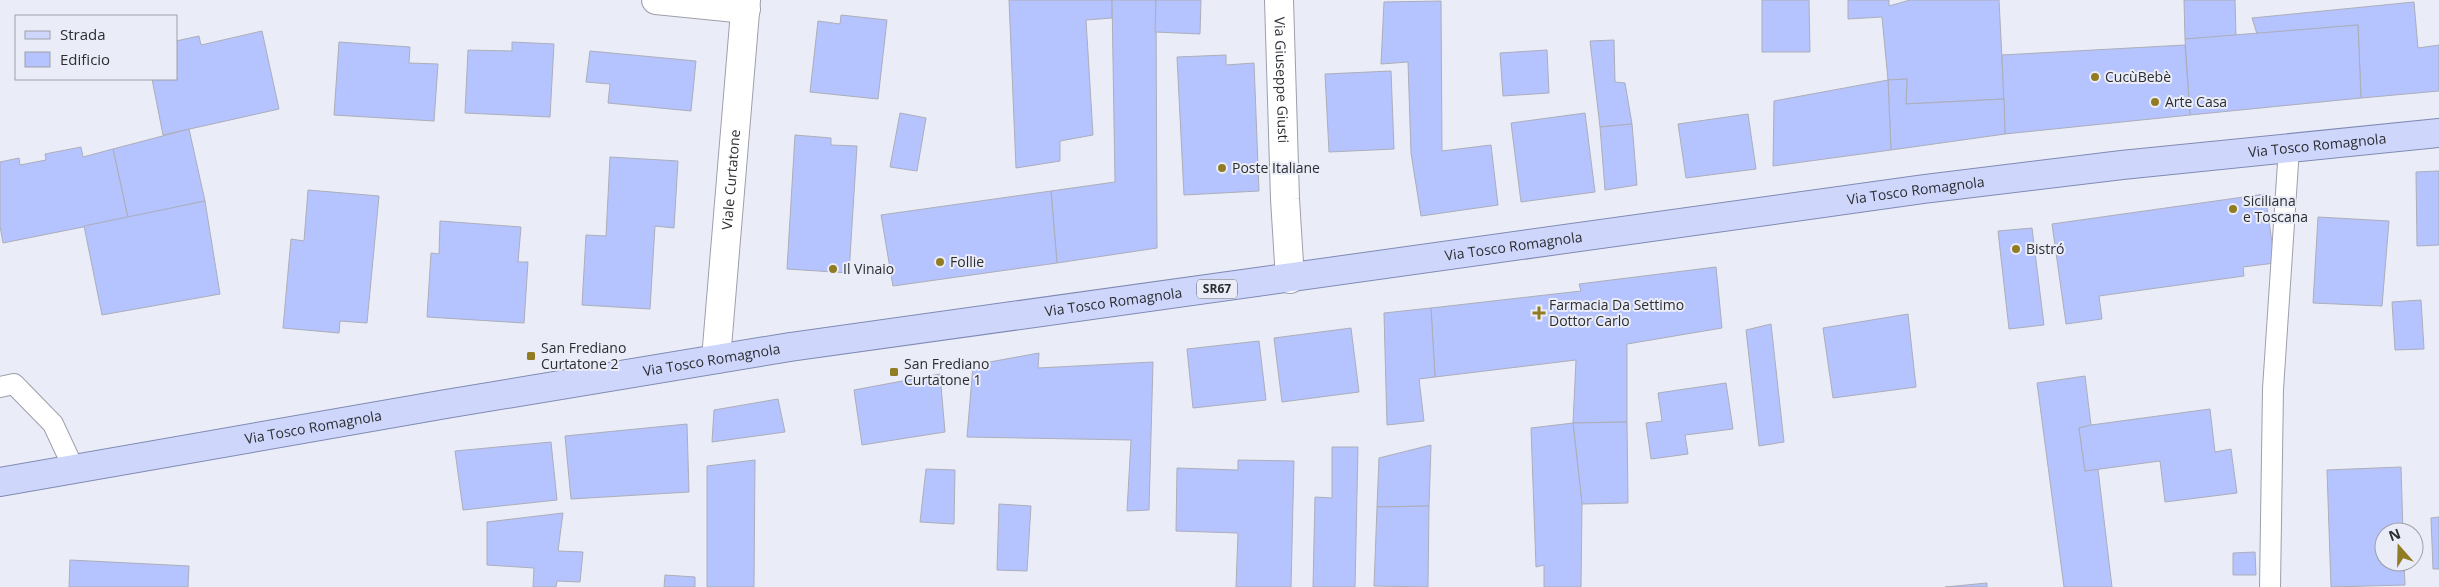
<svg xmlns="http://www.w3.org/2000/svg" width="2439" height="587" font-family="'Open Sans',sans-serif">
  <rect width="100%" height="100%" fill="#eaedf8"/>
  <g fill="#b5c3fe" stroke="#acaeb9">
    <path d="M 1009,0 L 1112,0 L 1112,18 L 1086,20 L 1093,135 L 1060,141 L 1060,161 L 1016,168 Z"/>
    <path d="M 1112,0 L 1156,0 L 1157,248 L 1057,263 L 1051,191 L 1115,182 Z"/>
    <path d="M 1156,0 L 1201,0 L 1200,34 L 1155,32 Z"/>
    <path d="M 1762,0 L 1809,0 L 1810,52 L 1762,52 Z"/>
    <path d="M 1848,0 L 1889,0 L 1889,6 L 1910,0 L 1999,0 L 2004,99 L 1906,104 L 1907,79 L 1888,80 L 1882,17 L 1848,19 Z"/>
    <path d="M 2184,0 L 2235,0 L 2236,36 L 2185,39 Z"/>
    <path d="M 1441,1 L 1442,151 L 1491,145 L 1498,205 L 1421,216 L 1411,153 L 1408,62 L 1381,64 L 1384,2 Z"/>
    <path d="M 2414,2 L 2418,48 L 2439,45 L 2439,91 L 2361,98 L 2358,25 L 2257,34 L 2252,18 Z"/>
    <path d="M 841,15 L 887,20 L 878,99 L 810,92 L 818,21 L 840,24 Z"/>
    <path d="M 2358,25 L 2361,98 L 2190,115 L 2185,39 Z"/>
    <path d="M 262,31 L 279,109 L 163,135 L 152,79 L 176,79 L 176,41 L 199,36 L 201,45 Z"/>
    <path d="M 1614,40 L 1615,82 L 1625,83 L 1632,124 L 1600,127 L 1590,41 Z"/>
    <path d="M 339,42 L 410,47 L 409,63 L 438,64 L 434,121 L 334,115 Z"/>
    <path d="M 512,42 L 554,44 L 550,117 L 465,113 L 468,50 L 512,51 Z"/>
    <path d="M 2185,45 L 2190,115 L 2005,134 L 2002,55 Z"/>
    <path d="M 1547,50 L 1549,93 L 1503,96 L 1500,53 Z"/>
    <path d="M 590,51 L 696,61 L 691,111 L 608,103 L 610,84 L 586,82 Z"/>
    <path d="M 1226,55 L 1226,65 L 1254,63 L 1259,191 L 1184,195 L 1177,57 Z"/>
    <path d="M 1391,71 L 1394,149 L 1329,152 L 1325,74 Z"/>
    <path d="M 1907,79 L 1906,104 L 2004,99 L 2005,134 L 1891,150 L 1888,80 Z"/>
    <path d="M 1888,80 L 1891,150 L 1773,166 L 1774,101 Z"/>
    <path d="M 900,113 L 926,118 L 917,171 L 890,167 Z"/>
    <path d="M 1585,113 L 1595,192 L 1521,202 L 1511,123 Z"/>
    <path d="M 1748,114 L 1756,169 L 1686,178 L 1678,124 Z"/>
    <path d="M 1632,124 L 1637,185 L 1605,190 L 1600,127 Z"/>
    <path d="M 189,129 L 205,201 L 128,218 L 113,149 Z"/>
    <path d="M 795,135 L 831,138 L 831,145 L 857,146 L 849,273 L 787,269 Z"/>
    <path d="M 81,147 L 83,157 L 113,149 L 128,218 L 3,243 L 0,226 L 0,162 L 19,158 L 20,165 L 46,160 L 45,154 Z"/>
    <path d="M 610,157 L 678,161 L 674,228 L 655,226 L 650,309 L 582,305 L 586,235 L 606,236 Z"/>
    <path d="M 2439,171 L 2439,245 L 2417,246 L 2416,172 Z"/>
    <path d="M 308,190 L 379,196 L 367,323 L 340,321 L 339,333 L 283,328 L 291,239 L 304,241 Z"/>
    <path d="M 1051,191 L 1057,263 L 893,286 L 881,215 Z"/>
    <path d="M 2265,194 L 2275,263 L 2243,267 L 2244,276 L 2099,296 L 2102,319 L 2066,324 L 2052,224 Z"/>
    <path d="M 205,201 L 220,294 L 102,315 L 84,226 Z"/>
    <path d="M 2318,217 L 2389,221 L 2382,306 L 2313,303 Z"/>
    <path d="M 440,221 L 521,227 L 518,262 L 528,262 L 524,323 L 427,317 L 431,253 L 439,254 Z"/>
    <path d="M 2032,228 L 2044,325 L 2009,329 L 1998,231 Z"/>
    <path d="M 1716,267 L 1722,328 L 1627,344 L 1627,422 L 1573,423 L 1576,360 L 1435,377 L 1431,308 L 1581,291 L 1579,284 Z"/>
    <path d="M 2421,300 L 2424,349 L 2395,350 L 2392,302 Z"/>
    <path d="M 1431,308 L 1435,377 L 1419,379 L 1424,421 L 1387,425 L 1384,313 Z"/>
    <path d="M 1908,314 L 1916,387 L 1833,398 L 1823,328 Z"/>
    <path d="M 1771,324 L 1784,442 L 1759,446 L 1746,330 Z"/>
    <path d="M 1351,328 L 1359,392 L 1282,402 L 1274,338 Z"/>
    <path d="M 1259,341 L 1266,400 L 1193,408 L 1187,349 Z"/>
    <path d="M 1039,353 L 1038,368 L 1153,362 L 1149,510 L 1127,511 L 1131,440 L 967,437 L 973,365 Z"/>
    <path d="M 940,374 L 945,432 L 862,445 L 854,390 Z"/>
    <path d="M 2085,376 L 2091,425 L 2079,428 L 2085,471 L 2098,469 L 2112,587 L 2064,587 L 2037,383 Z"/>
    <path d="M 1726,383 L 1733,429 L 1685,435 L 1688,454 L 1651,459 L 1646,423 L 1662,421 L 1658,393 Z"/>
    <path d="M 778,399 L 785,432 L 712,442 L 714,410 Z"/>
    <path d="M 2210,409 L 2215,452 L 2231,449 L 2237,493 L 2165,502 L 2160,461 L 2085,471 L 2079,428 L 2091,425 Z"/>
    <path d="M 1627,422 L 1628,503 L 1582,504 L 1573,423 Z"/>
    <path d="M 1573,423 L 1582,504 L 1581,587 L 1544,587 L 1544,565 L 1536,567 L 1531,428 Z"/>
    <path d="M 687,424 L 689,492 L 571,499 L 565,436 Z"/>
    <path d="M 551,442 L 557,500 L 463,510 L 455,451 Z"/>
    <path d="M 1431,445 L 1429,506 L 1377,507 L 1379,458 Z"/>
    <path d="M 1332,447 L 1358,447 L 1355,587 L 1313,587 L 1315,497 L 1332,498 Z"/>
    <path d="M 755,460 L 754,587 L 707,587 L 707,466 Z"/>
    <path d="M 1238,460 L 1294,461 L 1291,587 L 1236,587 L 1238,533 L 1176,531 L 1177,468 L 1238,470 Z"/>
    <path d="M 2401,467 L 2403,532 L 2384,532 L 2384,562 L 2404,562 L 2405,585 L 2331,587 L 2327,470 Z"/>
    <path d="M 926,469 L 955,470 L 954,524 L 920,522 Z"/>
    <path d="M 999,504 L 1031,506 L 1027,571 L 997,570 Z"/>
    <path d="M 1429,506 L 1428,587 L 1374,586 L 1377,507 Z"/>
    <path d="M 563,513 L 558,551 L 583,552 L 580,582 L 557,581 L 556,587 L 533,587 L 534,568 L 487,565 L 487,522 Z"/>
    <path d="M 2439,517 L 2439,569 L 2433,569 L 2431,518 Z"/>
    <path d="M 2255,552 L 2256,575 L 2233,575 L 2233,553 Z"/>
    <path d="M 70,560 L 189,566 L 188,587 L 69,587 Z"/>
    <path d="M 665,575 L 695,577 L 695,587 L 664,587 Z"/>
    <path d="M 1987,583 L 1987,587 L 1945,587 Z"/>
  </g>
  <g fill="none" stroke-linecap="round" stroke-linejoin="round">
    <defs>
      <g id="service">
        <path d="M 0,387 L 14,384 L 53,424 L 74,469"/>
        <path d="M 2270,587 L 2273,389 L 2289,148"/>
      </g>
      <g id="minor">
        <path d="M 656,0 L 746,9"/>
        <path id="s1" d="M 1279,0 L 1285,199 L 1290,279"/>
        <path id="s2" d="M 716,359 L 746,0"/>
      </g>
      <g id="primary">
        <path id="s3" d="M 0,482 L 446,404 L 790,347 L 1924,189 L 2122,165 L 2439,133"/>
      </g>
    </defs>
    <use href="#service" stroke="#9d9faa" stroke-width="22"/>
    <use href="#minor" stroke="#9d9faa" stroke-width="30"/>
    <use href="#primary" stroke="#808ab3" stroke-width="30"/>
    <use href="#service" stroke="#fff" stroke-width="20"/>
    <use href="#minor" stroke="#fff" stroke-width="28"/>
    <use href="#primary" stroke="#ced7fb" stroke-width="28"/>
  </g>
  <g fill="#927c23" stroke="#eaedf8" stroke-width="2">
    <circle cx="2095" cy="77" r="5"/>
    <circle cx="2155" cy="102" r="5"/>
    <circle cx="1222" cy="168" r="5"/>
    <circle cx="2233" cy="209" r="5"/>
    <circle cx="2016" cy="249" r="5"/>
    <circle cx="940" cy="262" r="5"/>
    <circle cx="833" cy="269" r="5"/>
    <path d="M1536.5 305.5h5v5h5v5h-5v5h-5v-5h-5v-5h5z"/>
    <rect x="526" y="351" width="10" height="10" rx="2.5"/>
    <rect x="889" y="367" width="10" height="10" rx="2.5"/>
  </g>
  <g text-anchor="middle" stroke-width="4" stroke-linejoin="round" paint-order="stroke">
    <rect fill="#eaedf8" stroke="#65676d" stroke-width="1" x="1197" y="279.5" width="40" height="19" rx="4"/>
    <g font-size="12" font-weight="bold" fill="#2c2d31">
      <text x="1217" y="293">SR67</text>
    </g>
    <g font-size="14" fill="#2c2d31" stroke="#eaedf8" text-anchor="start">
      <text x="2105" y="82">CucùBebè</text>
      <text x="2165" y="107">Arte Casa</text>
      <text x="1232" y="173">Poste Italiane</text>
      <text x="2243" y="206">Siciliana<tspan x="2243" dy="16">e Toscana</tspan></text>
      <text x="2026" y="254">Bistró</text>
      <text x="950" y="267">Follie</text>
      <text x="843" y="274">Il Vinaio</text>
      <text x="1549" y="310">Farmacia Da Settimo<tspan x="1549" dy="16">Dottor Carlo</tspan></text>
      <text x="541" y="353">San Frediano<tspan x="541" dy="16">Curtatone 2</tspan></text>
      <text x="904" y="369">San Frediano<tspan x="904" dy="16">Curtatone 1</tspan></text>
    </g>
    <g font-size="14" fill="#2c2d31" stroke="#eaedf8">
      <text dy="5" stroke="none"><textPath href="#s1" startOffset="80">Via Giuseppe Giusti</textPath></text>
      <text dy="5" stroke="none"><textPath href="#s3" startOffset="2342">Via Tosco Romagnola</textPath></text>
      <text dy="5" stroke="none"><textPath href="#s2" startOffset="180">Viale Curtatone</textPath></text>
      <text dy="5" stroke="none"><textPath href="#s3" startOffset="1938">Via Tosco Romagnola</textPath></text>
      <text dy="5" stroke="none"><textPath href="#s3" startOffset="1532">Via Tosco Romagnola</textPath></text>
      <text dy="5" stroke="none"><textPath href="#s3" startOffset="1128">Via Tosco Romagnola</textPath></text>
      <text dy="5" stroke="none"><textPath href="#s3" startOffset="722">Via Tosco Romagnola</textPath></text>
      <text dy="5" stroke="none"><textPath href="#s3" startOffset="318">Via Tosco Romagnola</textPath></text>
    </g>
  </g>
  <rect x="15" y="15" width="162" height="65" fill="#eaedf8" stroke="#9ea0a8"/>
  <rect x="25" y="31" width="25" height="8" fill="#ced7fb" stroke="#9ea0a8"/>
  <text x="60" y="40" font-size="15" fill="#2c2d31">Strada</text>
  <rect x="25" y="52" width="25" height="15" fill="#b5c3fe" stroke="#9ea0a8"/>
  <text x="60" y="65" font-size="15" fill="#2c2d31">Edificio</text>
  <g transform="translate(2399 547) rotate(340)"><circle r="24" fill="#eaedf8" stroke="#9ea0a8"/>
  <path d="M0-4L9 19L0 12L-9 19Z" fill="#927c23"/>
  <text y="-8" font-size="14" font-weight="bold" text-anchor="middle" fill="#2c2d31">N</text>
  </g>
</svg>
